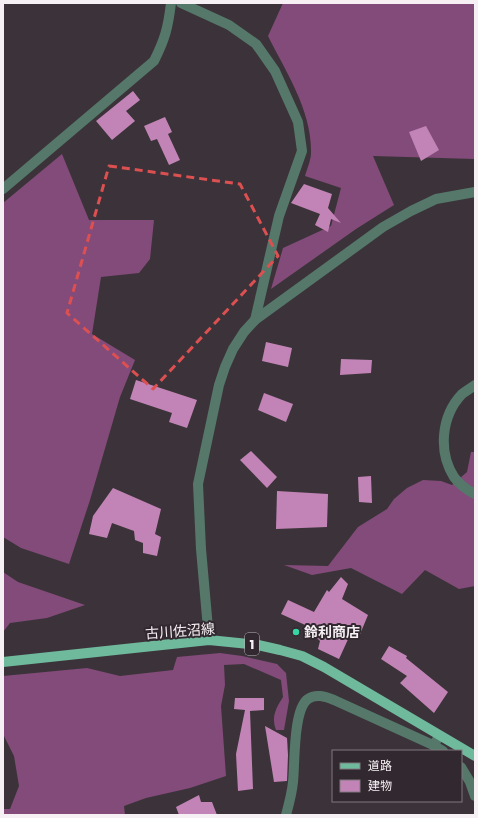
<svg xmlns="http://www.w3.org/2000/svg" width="478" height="818" font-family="Poppins,'Noto Sans JP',sans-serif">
  <rect width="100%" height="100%" fill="#3b3339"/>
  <g fill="#834b7a">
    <path d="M 283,3 L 475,3 L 475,159 L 373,156 L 394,205 L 356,229 L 271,289 L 283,248 L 331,226 L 341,188 L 305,176 C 307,169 311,160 311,153 C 312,111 286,72 268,36 Z"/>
    <path d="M 62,154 L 89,220 L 154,220 L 150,259 L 139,273 L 101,277 L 92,334 L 135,360 L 120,397 L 90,500 L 69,564 L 21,548 L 3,537 L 3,203 Z"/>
    <path d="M 471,452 L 475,452 L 475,586 L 459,589 L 425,570 L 402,594 L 351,568 L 312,575 L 284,565 L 328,566 L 358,527 L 387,509 L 394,499 L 407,488 L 423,480 L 441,481 L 452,485 L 467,472 Z"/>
    <path d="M 3,572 L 18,582 L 85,605 L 47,618 L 10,623 L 3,632 Z"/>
    <path d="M 220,653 L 242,656 L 277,664 L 286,673 L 289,701 L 284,730 L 276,730 C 271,717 276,708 283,697 L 281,680 L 244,664 L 224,665 L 225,685 L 221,706 L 226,776 L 190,788 L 146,798 L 124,806 L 125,815 L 3,815 L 3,809 L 10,809 L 19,786 L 14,756 L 3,734 L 3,676 L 87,668 L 120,676 L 173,670 L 177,657 Z"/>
  </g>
  <g fill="#c284b6">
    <path d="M 133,91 L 140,100 L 126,111 L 135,121 L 112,140 L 96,121 Z"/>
    <path d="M 165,117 L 172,132 L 168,134 L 180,160 L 169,165 L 157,139 L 151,141 L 144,126 Z"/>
    <path d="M 426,126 L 439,150 L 421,161 L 409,132 Z"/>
    <path d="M 304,184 L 332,194 L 328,208 L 341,223 L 331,219 L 328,232 L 315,225 L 320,214 L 291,203 Z"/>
    <path d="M 266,342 L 292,348 L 288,367 L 262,361 Z"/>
    <path d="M 341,359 L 372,360 L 371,373 L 340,375 Z"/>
    <path d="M 136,380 L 197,400 L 187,428 L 169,422 L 172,413 L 130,399 Z"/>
    <path d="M 264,393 L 293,404 L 286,422 L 258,410 Z"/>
    <path d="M 251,451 L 277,477 L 267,488 L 240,460 Z"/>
    <path d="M 371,476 L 372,503 L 359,502 L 358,477 Z"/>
    <path d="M 113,488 L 161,509 L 155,534 L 161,537 L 157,556 L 143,553 L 143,543 L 135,540 L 134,531 L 112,523 L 107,538 L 89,534 L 93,516 Z"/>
    <path d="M 277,491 L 328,494 L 327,527 L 276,529 Z"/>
    <path d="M 341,577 L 348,584 L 342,599 L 368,615 L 358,639 L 350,635 L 339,659 L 318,649 L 320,641 L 312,633 L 314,629 L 281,614 L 288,600 L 314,612 L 327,590 L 329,592 Z"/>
    <path d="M 389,646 L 407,656 L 406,658 L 448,692 L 434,713 L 400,683 L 407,676 L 381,659 Z"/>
    <path d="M 235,698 L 264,698 L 264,710 L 250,711 L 253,789 L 238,791 L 236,754 L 245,710 L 234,709 Z"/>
    <path d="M 265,726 L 287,738 L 288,755 L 287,781 L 274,782 Z"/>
    <path d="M 199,795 L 201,802 L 212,802 L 217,815 L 179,815 L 176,807 Z"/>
  </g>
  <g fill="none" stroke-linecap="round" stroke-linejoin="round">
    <g stroke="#55786a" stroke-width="10">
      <path d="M 181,3 L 229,25 L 256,44 L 275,71 L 298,122 L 302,151 L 279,216 L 255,320"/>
      <path d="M 3,189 L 154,61 C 165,39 168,28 171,3"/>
      <path d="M 475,385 C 471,388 466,391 462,394 C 441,416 438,452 454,477 C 459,484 467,490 475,494"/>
      <path d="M 209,640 L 201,549 L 198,484 L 219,385 L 225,367 L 233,349 L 244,332 L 255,320 L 383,227 L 411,211 L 436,199 L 475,192"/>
      <path d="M 433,745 L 443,751"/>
      <path d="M 461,767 L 470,782 L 475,796"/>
      <path d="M 286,815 C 289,804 292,793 293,782 C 295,764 293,709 308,699 C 316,693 326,697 334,700 L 433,745 L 440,736"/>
    </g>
    <path stroke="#6fb99d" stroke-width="10" d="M 3,662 L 209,640 L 258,645 L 280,650 L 302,656 L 324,667 L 475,756"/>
  </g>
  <path fill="none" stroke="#dc5051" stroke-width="3" stroke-dasharray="8 5" stroke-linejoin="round" d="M 109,166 L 240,184 L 278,256 L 153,389 L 67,313 Z"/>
  <circle fill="#37d4a6" stroke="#31292f" stroke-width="1.5" cx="296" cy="632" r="4"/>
  <g text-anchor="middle" stroke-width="4" stroke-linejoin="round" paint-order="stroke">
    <rect fill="#31292f" stroke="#bbb4b9" stroke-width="1" x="245" y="633" width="14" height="22" rx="3"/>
    <g font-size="13" font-weight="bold" fill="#f6f0f4">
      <text x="252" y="649">1</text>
    </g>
    <g font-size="14" fill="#f6f0f4" stroke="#31292f">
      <text transform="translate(180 631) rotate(-4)" y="5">古川佐沼線</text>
    </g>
    <g font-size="14" font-weight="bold" fill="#f6f0f4" stroke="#31292f" text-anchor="start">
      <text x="304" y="637">鈴利商店</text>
    </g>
  </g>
  <rect width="478" height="818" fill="none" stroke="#f6f0f4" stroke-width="8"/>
  <rect x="332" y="750" width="130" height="52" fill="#31292f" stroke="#80797e"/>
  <rect x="340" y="763" width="20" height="6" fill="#6fb99d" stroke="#80797e"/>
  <text x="368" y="770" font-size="12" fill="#f6f0f4">道路</text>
  <rect x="340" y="780" width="20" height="12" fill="#c284b6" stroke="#80797e"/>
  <text x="368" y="790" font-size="12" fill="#f6f0f4">建物</text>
</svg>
